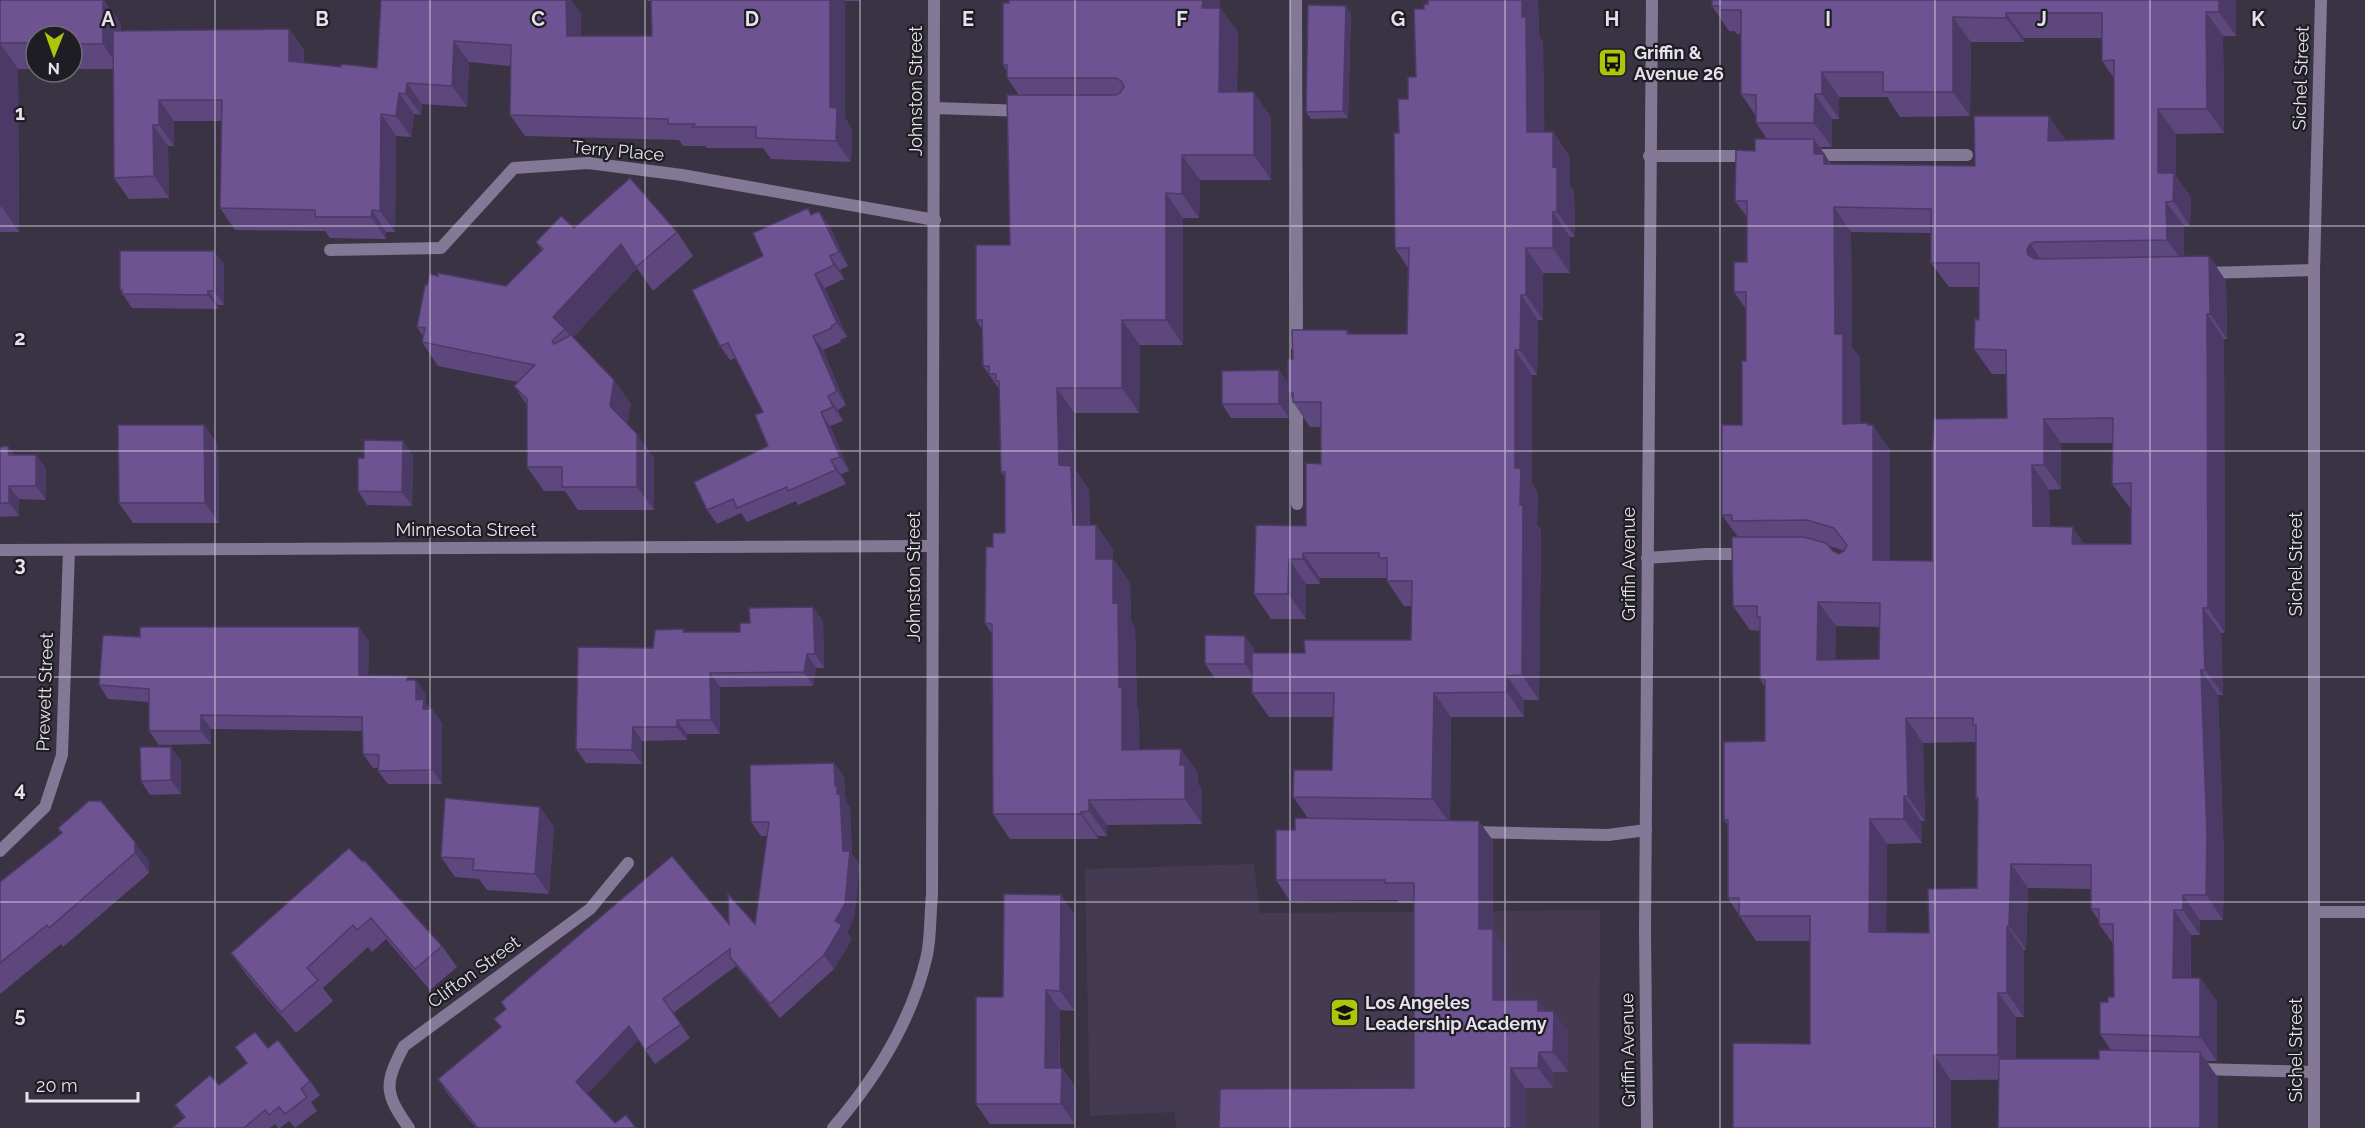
<svg xmlns="http://www.w3.org/2000/svg" width="2365" height="1128" font-family="Raleway,sans-serif">
  <rect width="100%" height="100%" fill="#3a3344"/>
  <path fill="#443b52" d="M 1254,864 L 1260,913 L 1600,910 L 1599,1128 L 1176,1128 L 1175,1112 L 1090,1116 L 1085,869 Z"/>
  <g fill="none" stroke-linecap="round" stroke-linejoin="round">
    <g stroke="#837895" stroke-width="12">
      <path d="M 1296,0 L 1297,347"/>
      <path d="M 934,108 L 1023,111"/>
      <path d="M 1809,155 L 1967,155"/>
      <path d="M 1649,156 L 1750,156"/>
      <path d="M 2204,273 L 2314,270"/>
      <path d="M 1297,394 L 1297,504"/>
      <path d="M 1647,558 L 1705,554 L 1748,554"/>
      <path d="M 1473,832 L 1608,835 L 1646,830"/>
      <path d="M 2314,912 L 2365,912"/>
      <path d="M 2197,1069 L 2314,1072"/>
    </g>
    <g stroke="#837895" stroke-width="12">
      <path d="M 330,250 L 441,248 L 514,168 L 588,163 L 682,175 L 935,220"/>
      <path d="M 0,550 L 932,546"/>
      <path d="M 0,851 L 45,807 L 62,755 L 69,550"/>
      <path d="M 409,1128 C 384,1093 384,1084 404,1046 L 590,909 L 628,863"/>
      <path d="M 833,1128 C 876,1078 912,1021 927,955 C 931,936 930,914 932,895 L 934,0"/>
      <path d="M 2314,1128 L 2314,270 L 2321,0"/>
    </g>
    <path stroke="#837895" stroke-width="12" d="M 1647,1128 L 1645,930 L 1652,0"/>
  </g>
  <g fill="#5e477d" fill-rule="evenodd">
    <path d="M 0,0 L 104,0 L 121,25 L 121,31 L 289,29 L 304,50 L 304,63 L 341,67 L 377,68 L 381,0 L 354,0 L 571,0 L 581,14 L 581,36 L 652,36 L 652,1 L 648,1 L 647,0 L 860,0 L 860,1 L 845,1 L 845,118 L 852,129 L 851,162 L 771,159 L 763,148 L 707,148 L 705,146 L 683,146 L 679,140 L 525,136 L 510,115 L 511,66 L 469,62 L 467,107 L 422,104 L 421,115 L 414,114 L 411,137 L 396,136 L 395,232 L 386,232 L 386,239 L 330,238 L 325,231 L 235,230 L 220,208 L 222,121 L 174,121 L 174,146 L 168,146 L 169,198 L 129,199 L 114,178 L 113,69 L 72,69 L 72,36 L 36,36 L 36,69 L 18,69 L 19,232 L 0,232 Z"/>
    <path d="M 1009,0 L 1220,0 L 1220,8 L 1238,32 L 1237,92 L 1271,117 L 1271,180 L 1200,180 L 1199,218 L 1183,218 L 1183,345 L 1140,345 L 1139,413 L 1074,413 L 1076,471 L 1089,490 L 1090,525 L 1096,525 L 1113,550 L 1113,559 L 1130,583 L 1131,621 L 1135,628 L 1137,708 L 1139,711 L 1139,749 L 1198,773 L 1198,784 L 1202,790 L 1202,824 L 1107,825 L 1107,836 L 1098,836 L 1098,839 L 1010,839 L 993,814 L 992,634 L 985,623 L 993,547 L 1005,533 L 1005,477 L 1001,472 L 1000,390 L 983,366 L 982,329 L 976,320 L 1010,245 L 1019,95 L 1007,78 L 1007,72 L 1003,65 Z"/>
    <path d="M 1428,0 L 1538,0 L 1539,36 L 1543,42 L 1544,132 L 1553,132 L 1570,157 L 1570,186 L 1574,192 L 1575,237 L 1570,237 L 1570,273 L 1543,273 L 1543,320 L 1538,320 L 1537,375 L 1532,375 L 1532,484 L 1538,493 L 1537,525 L 1541,530 L 1539,700 L 1524,700 L 1524,717 L 1451,717 L 1450,821 L 1479,821 L 1493,841 L 1493,929 L 1507,949 L 1507,1000 L 1538,1000 L 1546,1011 L 1568,1031 L 1568,1072 L 1553,1072 L 1553,1088 L 1414,1088 L 1414,903 L 1399,903 L 1397,900 L 1290,901 L 1276,880 L 1295,830 L 1308,818 L 1293,797 L 1332,770 L 1333,717 L 1269,717 L 1252,693 L 1252,678 L 1215,678 L 1205,664 L 1254,649 L 1254,653 L 1305,653 L 1411,640 L 1412,606 L 1404,606 L 1387,581 L 1387,578 L 1320,578 L 1320,584 L 1306,584 L 1306,619 L 1271,619 L 1254,594 L 1306,526 L 1321,464 L 1321,427 L 1310,427 L 1293,402 L 1293,400 L 1289,394 L 1289,418 L 1231,418 L 1222,404 L 1279,370 L 1288,383 L 1293,359 L 1347,330 L 1350,334 L 1407,334 L 1408,268 L 1395,248 L 1399,133 L 1408,99 L 1416,77 Z"/>
    <path d="M 2236,0 L 2236,36 L 2223,36 L 2224,133 L 2176,134 L 2176,176 L 2191,197 L 2190,226 L 2184,226 L 2184,257 L 2209,256 L 2226,281 L 2227,339 L 2224,339 L 2225,633 L 2221,633 L 2223,695 L 2218,695 L 2224,859 L 2223,920 L 2200,920 L 2200,935 L 2191,935 L 2191,978 L 2200,978 L 2217,1002 L 2217,1061 L 2206,1061 L 2218,1078 L 1951,1080 L 1951,1128 L 1733,1128 L 1810,1044 L 1810,941 L 1756,941 L 1728,898 L 1728,826 L 1724,820 L 1765,741 L 1765,687 L 1760,679 L 1760,631 L 1750,630 L 1733,606 L 1738,537 L 1722,515 L 1742,425 L 1746,361 L 1746,309 L 1734,292 L 1747,262 L 1747,217 L 1735,201 L 1755,151 L 1767,139 L 1756,123 L 1756,116 L 1741,94 L 1741,34 L 1737,34 L 1734,31 L 1729,31 L 1712,6 ZM 2024,38 L 2102,38 L 2102,61 L 2114,78 L 2114,139 L 2066,140 L 1975,166 L 1831,164 L 1820,147 L 1832,147 L 1832,119 L 1839,119 L 1839,97 L 1887,97 L 1900,117 L 1970,116 L 1971,42 L 2024,42 ZM 1851,232 L 1931,233 L 1931,263 L 1949,287 L 1979,287 L 1979,320 L 1974,349 L 1992,374 L 2007,374 L 2007,418 L 1932,561 L 1890,561 L 1890,450 L 1869,425 L 1860,424 L 1860,358 L 1852,347 ZM 2061,443 L 2112,443 L 2112,484 L 2130,508 L 2131,508 L 2131,544 L 2085,544 L 2050,527 L 2049,490 L 2061,489 ZM 1829,546 L 1845,551 L 1839,554 L 1833,551 ZM 1836,626 L 1879,627 L 1879,659 L 1835,659 ZM 1976,742 L 1976,798 L 1978,801 L 1977,888 L 1929,933 L 1886,932 L 1887,844 L 1922,843 L 1921,821 L 1925,821 L 1923,743 ZM 2028,888 L 2091,889 L 2091,909 L 2099,921 L 2099,924 L 2114,945 L 2114,997 L 2108,1002 L 2100,1034 L 2111,1050 L 2099,1059 L 2016,1059 L 2016,1017 L 2024,1017 L 2024,950 L 2026,950 Z"/>
    <path d="M 1351,13 L 1348,118 L 1311,119 L 1306,112 Z"/>
    <path d="M 812,214 L 829,225 L 848,266 L 840,270 L 844,279 L 825,288 L 847,337 L 840,340 L 841,342 L 823,350 L 846,405 L 838,410 L 843,421 L 830,426 L 849,471 L 841,474 L 846,484 L 798,505 L 796,501 L 747,522 L 741,513 L 717,524 L 707,510 L 768,446 L 763,412 L 736,358 L 730,360 L 720,346 L 763,256 Z"/>
    <path d="M 574,228 L 677,232 L 693,256 L 653,291 L 637,268 L 573,337 L 631,404 L 627,423 L 654,458 L 654,510 L 578,510 L 565,491 L 544,491 L 527,467 L 527,405 L 514,386 L 518,382 L 438,366 L 422,342 L 423,336 L 417,327 L 427,285 L 438,276 L 506,286 L 542,251 L 536,242 Z"/>
    <path d="M 224,264 L 224,305 L 218,305 L 218,309 L 132,308 L 120,290 Z"/>
    <path d="M 204,425 L 218,445 L 219,523 L 133,523 L 119,503 Z"/>
    <path d="M 0,447 L 15,455 L 36,455 L 46,469 L 46,500 L 19,499 L 19,516 L 0,517 Z"/>
    <path d="M 413,455 L 412,506 L 367,505 L 358,491 Z"/>
    <path d="M 823,621 L 824,668 L 816,668 L 813,686 L 720,687 L 720,734 L 687,734 L 687,740 L 642,741 L 642,764 L 586,763 L 576,749 L 653,648 L 686,632 L 740,632 Z"/>
    <path d="M 140,637 L 369,641 L 368,676 L 416,680 L 426,694 L 426,703 L 442,723 L 442,784 L 388,784 L 378,771 L 378,768 L 373,768 L 363,754 L 362,731 L 211,729 L 211,744 L 159,745 L 149,731 L 149,702 L 108,699 L 99,685 Z"/>
    <path d="M 181,761 L 181,794 L 150,795 L 141,781 Z"/>
    <path d="M 844,776 L 845,797 L 847,800 L 847,803 L 850,808 L 852,854 L 860,865 L 854,918 L 847,932 L 852,939 L 834,969 L 780,1018 L 736,966 L 673,1013 L 690,1038 L 655,1064 L 638,1040 L 587,1094 L 615,1123 L 636,1128 L 476,1128 L 447,1093 L 438,1079 L 500,1027 L 494,1019 L 506,1009 L 501,1002 L 729,924 L 755,924 L 767,836 L 761,836 L 751,822 Z"/>
    <path d="M 89,801 L 149,861 L 149,873 L 63,947 L 61,944 L 0,994 L 0,882 L 62,833 L 58,828 Z"/>
    <path d="M 540,807 L 554,827 L 549,894 L 487,890 L 479,879 L 455,877 L 441,857 Z"/>
    <path d="M 349,848 L 442,946 L 457,967 L 430,990 L 386,939 L 372,952 L 368,947 L 323,988 L 333,1001 L 296,1033 L 246,974 L 231,953 Z"/>
    <path d="M 1075,915 L 1075,1011 L 1060,1010 L 1060,1068 L 1062,1068 L 1076,1088 L 1075,1124 L 990,1124 L 976,1104 L 1003,997 Z"/>
    <path d="M 268,1048 L 310,1081 L 320,1095 L 311,1102 L 317,1111 L 295,1128 L 289,1121 L 280,1128 L 278,1128 L 275,1124 L 270,1128 L 172,1128 L 184,1118 L 175,1105 L 219,1085 Z"/>
  </g>
  <g fill="#4c3a66">
    <path d="M 104,0 L 121,25 L 120,70 L 103,44 Z"/>
    <path d="M 566,0 L 571,0 L 581,14 L 581,57 L 567,36 Z"/>
    <path d="M 830,0 L 845,0 L 845,118 L 852,129 L 851,162 L 836,141 L 830,107 Z"/>
    <path d="M 1203,0 L 1220,0 L 1220,32 L 1202,8 Z"/>
    <path d="M 1522,0 L 1538,0 L 1539,36 L 1543,42 L 1545,157 L 1527,132 Z"/>
    <path d="M 2219,0 L 2236,0 L 2236,36 L 2219,12 Z"/>
    <path d="M 1346,6 L 1351,13 L 1348,118 L 1343,111 Z"/>
    <path d="M 1220,8 L 1238,32 L 1236,117 L 1219,92 Z"/>
    <path d="M 2206,12 L 2223,36 L 2224,133 L 2207,109 Z"/>
    <path d="M 2006,13 L 2024,38 L 2024,42 L 2006,18 Z"/>
    <path d="M 1953,17 L 1971,42 L 1970,116 L 1953,92 Z"/>
    <path d="M 289,29 L 304,50 L 303,82 L 289,61 Z"/>
    <path d="M 454,41 L 469,62 L 467,107 L 452,86 Z"/>
    <path d="M 0,43 L 18,69 L 19,232 L 1,206 Z"/>
    <path d="M 1822,72 L 1839,97 L 1839,119 L 1822,94 Z"/>
    <path d="M 407,83 L 422,104 L 421,115 L 406,94 Z"/>
    <path d="M 1254,92 L 1271,117 L 1271,180 L 1254,155 Z"/>
    <path d="M 399,93 L 414,114 L 411,137 L 396,116 Z"/>
    <path d="M 1815,94 L 1832,119 L 1832,147 L 1814,123 Z"/>
    <path d="M 159,100 L 174,121 L 174,146 L 159,125 Z"/>
    <path d="M 2158,109 L 2176,134 L 2176,176 L 2191,197 L 2190,226 L 2173,201 L 2158,173 Z"/>
    <path d="M 381,114 L 396,136 L 395,232 L 380,211 Z"/>
    <path d="M 2049,116 L 2066,140 L 2048,141 Z"/>
    <path d="M 153,125 L 168,146 L 169,198 L 154,176 Z"/>
    <path d="M 1553,132 L 1570,157 L 1570,186 L 1574,192 L 1575,237 L 1557,212 L 1553,167 Z"/>
    <path d="M 1814,139 L 1831,164 L 1841,189 L 1814,154 Z"/>
    <path d="M 1182,155 L 1200,180 L 1199,218 L 1182,194 Z"/>
    <path d="M 1166,193 L 1183,218 L 1183,345 L 1166,320 Z"/>
    <path d="M 2166,202 L 2184,226 L 2184,264 L 2167,240 Z"/>
    <path d="M 1834,207 L 1851,232 L 1852,347 L 1860,358 L 1861,448 L 1843,424 L 1835,334 Z"/>
    <path d="M 372,210 L 386,232 L 386,239 L 371,217 Z"/>
    <path d="M 819,211 L 829,225 L 848,266 L 839,252 Z"/>
    <path d="M 1553,212 L 1570,237 L 1570,273 L 1553,248 Z"/>
    <path d="M 621,244 L 637,268 L 572,339 L 565,329 L 553,317 Z"/>
    <path d="M 2030,244 L 2047,268 L 2028,255 L 2027,250 Z"/>
    <path d="M 1526,248 L 1543,273 L 1543,320 L 1526,295 Z"/>
    <path d="M 214,251 L 224,264 L 224,305 L 214,291 Z"/>
    <path d="M 830,256 L 840,270 L 844,279 L 834,265 Z"/>
    <path d="M 2209,256 L 2226,281 L 2227,339 L 2210,314 Z"/>
    <path d="M 815,274 L 825,288 L 847,337 L 837,323 Z"/>
    <path d="M 208,291 L 218,305 L 218,309 L 208,295 Z"/>
    <path d="M 1521,295 L 1538,320 L 1537,375 L 1520,350 Z"/>
    <path d="M 2207,314 L 2224,339 L 2225,633 L 2208,608 Z"/>
    <path d="M 1122,320 L 1140,345 L 1139,413 L 1122,388 Z"/>
    <path d="M 813,336 L 823,350 L 846,405 L 837,391 Z"/>
    <path d="M 1515,350 L 1532,375 L 1532,484 L 1538,493 L 1537,525 L 1541,530 L 1539,700 L 1522,675 L 1520,505 L 1515,468 Z"/>
    <path d="M 1279,370 L 1289,384 L 1289,418 L 1279,404 Z"/>
    <path d="M 614,380 L 631,404 L 626,429 L 610,406 Z"/>
    <path d="M 1057,388 L 1074,413 L 1076,471 L 1089,490 L 1090,550 L 1073,525 L 1059,465 Z"/>
    <path d="M 828,396 L 838,410 L 843,421 L 833,407 Z"/>
    <path d="M 821,412 L 830,426 L 849,471 L 840,457 Z"/>
    <path d="M 2044,419 L 2061,443 L 2061,489 L 2044,465 Z"/>
    <path d="M 1868,423 L 1873,431 L 1873,425 L 1890,450 L 1890,585 L 1873,560 Z"/>
    <path d="M 204,425 L 218,445 L 219,523 L 205,503 Z"/>
    <path d="M 637,434 L 654,458 L 654,510 L 637,487 Z"/>
    <path d="M 403,441 L 413,455 L 412,506 L 402,492 Z"/>
    <path d="M 8,446 L 18,460 L 9,455 Z"/>
    <path d="M 36,455 L 46,469 L 46,500 L 36,486 Z"/>
    <path d="M 831,460 L 841,474 L 846,484 L 836,470 Z"/>
    <path d="M 2032,465 L 2049,490 L 2050,551 L 2033,526 Z"/>
    <path d="M 9,486 L 19,499 L 19,516 L 9,503 Z"/>
    <path d="M 1096,525 L 1113,550 L 1113,559 L 1130,583 L 1131,621 L 1135,628 L 1137,708 L 1139,711 L 1140,774 L 1122,750 L 1119,687 L 1113,603 L 1096,559 Z"/>
    <path d="M 2073,527 L 2090,552 L 2072,544 Z"/>
    <path d="M 1303,553 L 1320,578 L 1320,584 L 1303,559 Z"/>
    <path d="M 1289,559 L 1306,584 L 1306,619 L 1288,594 Z"/>
    <path d="M 1818,602 L 1836,626 L 1835,684 L 1817,660 Z"/>
    <path d="M 813,607 L 823,621 L 824,668 L 815,654 Z"/>
    <path d="M 2203,608 L 2221,633 L 2223,695 L 2205,670 Z"/>
    <path d="M 359,627 L 369,641 L 368,689 L 359,675 Z"/>
    <path d="M 1245,636 L 1254,649 L 1254,678 L 1245,664 Z"/>
    <path d="M 807,654 L 816,668 L 813,686 L 804,672 Z"/>
    <path d="M 2201,670 L 2218,695 L 2224,859 L 2223,920 L 2206,895 Z"/>
    <path d="M 710,673 L 720,687 L 720,734 L 711,720 Z"/>
    <path d="M 407,676 L 416,690 L 416,680 L 426,694 L 426,703 L 432,712 L 432,709 L 442,723 L 442,784 L 432,770 L 407,680 Z"/>
    <path d="M 1507,676 L 1524,700 L 1524,717 L 1507,692 Z"/>
    <path d="M 1434,693 L 1451,717 L 1450,824 L 1432,799 Z"/>
    <path d="M 201,715 L 211,729 L 211,744 L 201,731 Z"/>
    <path d="M 1906,718 L 1923,743 L 1925,821 L 1908,797 Z"/>
    <path d="M 677,720 L 687,734 L 687,740 L 677,727 Z"/>
    <path d="M 633,727 L 642,741 L 642,764 L 632,750 Z"/>
    <path d="M 171,747 L 181,761 L 181,794 L 171,780 Z"/>
    <path d="M 1181,749 L 1198,773 L 1198,784 L 1202,790 L 1202,824 L 1185,799 L 1180,765 Z"/>
    <path d="M 834,763 L 844,776 L 845,797 L 847,800 L 847,803 L 850,808 L 852,854 L 860,865 L 854,918 L 847,932 L 852,939 L 834,969 L 824,955 L 843,851 L 837,794 L 835,786 Z"/>
    <path d="M 1904,796 L 1921,821 L 1922,843 L 1904,819 Z"/>
    <path d="M 1089,800 L 1107,825 L 1107,836 L 1089,811 Z"/>
    <path d="M 540,807 L 554,827 L 549,894 L 535,874 Z"/>
    <path d="M 1081,812 L 1098,836 L 1098,839 L 1081,814 Z"/>
    <path d="M 1870,819 L 1887,844 L 1886,957 L 1869,932 Z"/>
    <path d="M 1479,821 L 1493,841 L 1493,929 L 1507,949 L 1507,1020 L 1493,1000 L 1479,929 Z"/>
    <path d="M 135,842 L 149,861 L 149,873 L 135,853 Z"/>
    <path d="M 2011,864 L 2028,888 L 2026,950 L 2009,926 Z"/>
    <path d="M 1061,895 L 1075,915 L 1075,1011 L 1060,991 Z"/>
    <path d="M 2183,895 L 2200,920 L 2200,935 L 2183,910 Z"/>
    <path d="M 2174,910 L 2191,935 L 2190,1003 L 2173,978 Z"/>
    <path d="M 2007,926 L 2024,950 L 2024,1017 L 2007,993 Z"/>
    <path d="M 2200,978 L 2217,1002 L 2217,1061 L 2200,1037 Z"/>
    <path d="M 1046,990 L 1060,1010 L 1059,1088 L 1045,1068 Z"/>
    <path d="M 1998,993 L 2016,1017 L 2016,1079 L 1998,1055 Z"/>
    <path d="M 1538,1000 L 1553,1020 L 1538,1011 Z"/>
    <path d="M 1554,1011 L 1568,1031 L 1568,1072 L 1553,1052 Z"/>
    <path d="M 629,1026 L 638,1040 L 586,1096 L 576,1082 Z"/>
    <path d="M 1539,1052 L 1553,1072 L 1553,1088 L 1538,1068 Z"/>
    <path d="M 2200,1052 L 2218,1078 L 2218,1128 L 2200,1128 Z"/>
    <path d="M 1934,1055 L 1951,1080 L 1951,1128 L 1934,1128 Z"/>
    <path d="M 1062,1068 L 1076,1088 L 1075,1124 L 1061,1104 Z"/>
    <path d="M 1511,1068 L 1525,1088 L 1525,1128 L 1511,1128 Z"/>
  </g>
  <g fill="#6d5391" stroke="#4c3a66" stroke-width="1.5" fill-rule="evenodd">
    <path d="M 0,0 L 103,0 L 103,44 L 72,44 L 72,36 L 36,36 L 36,43 L 0,43 L 1,206 L 0,206 Z"/>
    <path d="M 381,0 L 566,0 L 567,36 L 652,36 L 651,0 L 830,0 L 830,107 L 837,108 L 836,141 L 756,138 L 756,127 L 692,127 L 695,124 L 668,124 L 668,119 L 510,115 L 511,45 L 454,41 L 452,86 L 407,83 L 406,94 L 399,93 L 396,116 L 381,114 L 380,211 L 372,210 L 371,217 L 315,217 L 315,210 L 220,208 L 222,100 L 159,100 L 159,125 L 153,125 L 154,176 L 114,178 L 113,31 L 289,29 L 289,61 L 341,67 L 341,64 L 377,68 Z"/>
    <path d="M 1009,0 L 1203,0 L 1202,8 L 1220,8 L 1219,92 L 1254,92 L 1254,155 L 1182,155 L 1182,194 L 1166,193 L 1166,320 L 1122,320 L 1122,388 L 1057,388 L 1059,465 L 1071,466 L 1073,525 L 1096,525 L 1096,559 L 1113,559 L 1113,603 L 1118,603 L 1119,687 L 1122,687 L 1122,750 L 1181,749 L 1180,765 L 1185,765 L 1185,799 L 1089,800 L 1089,811 L 1081,812 L 1081,814 L 993,814 L 992,624 L 985,623 L 986,547 L 993,547 L 993,533 L 1005,533 L 1005,472 L 1001,472 L 999,381 L 996,381 L 996,374 L 989,374 L 989,366 L 983,366 L 982,320 L 976,320 L 976,245 L 1010,245 L 1007,95 L 1116,95 L 1120,93 L 1124,87 L 1122,82 L 1116,78 L 1007,78 L 1007,65 L 1003,65 L 1003,3 L 1009,3 Z"/>
    <path d="M 1428,0 L 1522,0 L 1522,17 L 1526,17 L 1527,132 L 1553,132 L 1553,167 L 1557,167 L 1557,212 L 1553,212 L 1553,248 L 1526,248 L 1526,295 L 1521,295 L 1520,350 L 1515,350 L 1515,468 L 1521,468 L 1520,505 L 1523,505 L 1522,675 L 1507,676 L 1507,692 L 1434,693 L 1432,799 L 1293,797 L 1294,770 L 1332,770 L 1334,693 L 1252,693 L 1252,653 L 1305,653 L 1304,640 L 1411,640 L 1412,581 L 1387,581 L 1387,558 L 1379,558 L 1379,553 L 1303,553 L 1303,559 L 1289,559 L 1288,594 L 1254,594 L 1256,525 L 1306,526 L 1306,463 L 1321,464 L 1321,402 L 1293,402 L 1293,393 L 1288,393 L 1288,359 L 1293,359 L 1292,330 L 1347,330 L 1347,334 L 1407,334 L 1409,248 L 1395,248 L 1394,133 L 1399,133 L 1398,99 L 1408,99 L 1408,77 L 1416,77 L 1414,9 L 1424,9 L 1424,4 L 1428,4 Z"/>
    <path d="M 1712,0 L 2219,0 L 2219,12 L 2206,12 L 2207,109 L 2158,109 L 2158,173 L 2174,173 L 2173,201 L 2166,202 L 2167,240 L 2035,242 L 2030,244 L 2027,250 L 2028,255 L 2035,259 L 2209,256 L 2210,314 L 2207,314 L 2208,608 L 2203,608 L 2205,670 L 2201,670 L 2207,834 L 2206,895 L 2183,895 L 2183,910 L 2174,910 L 2173,978 L 2200,978 L 2200,1037 L 2100,1034 L 2100,1002 L 2108,1002 L 2108,997 L 2114,997 L 2113,924 L 2099,924 L 2099,909 L 2091,909 L 2091,865 L 2011,864 L 2009,926 L 2007,926 L 2007,993 L 1998,993 L 1998,1055 L 1934,1055 L 1934,1128 L 1733,1128 L 1733,1043 L 1810,1044 L 1810,916 L 1739,916 L 1739,898 L 1728,898 L 1728,820 L 1724,820 L 1724,742 L 1765,741 L 1765,680 L 1760,679 L 1760,617 L 1757,617 L 1757,606 L 1733,606 L 1732,537 L 1804,537 L 1826,543 L 1833,551 L 1839,554 L 1844,551 L 1847,545 L 1834,528 L 1807,520 L 1732,521 L 1732,515 L 1722,515 L 1722,425 L 1742,425 L 1742,361 L 1746,361 L 1746,292 L 1734,292 L 1734,262 L 1747,262 L 1747,201 L 1735,201 L 1736,150 L 1755,151 L 1755,139 L 1814,139 L 1814,154 L 1824,154 L 1824,164 L 1975,166 L 1974,116 L 2049,116 L 2048,141 L 2114,139 L 2114,60 L 2102,61 L 2102,13 L 2006,13 L 2006,18 L 1953,17 L 1953,92 L 1883,92 L 1883,72 L 1822,72 L 1822,94 L 1815,94 L 1814,123 L 1756,123 L 1756,95 L 1741,94 L 1741,10 L 1720,10 L 1720,6 L 1712,6 ZM 1834,207 L 1931,209 L 1931,263 L 1979,263 L 1979,320 L 1975,319 L 1974,349 L 2006,350 L 2007,418 L 1934,419 L 1932,454 L 1932,561 L 1873,560 L 1873,425 L 1868,425 L 1868,423 L 1843,424 L 1843,334 L 1835,334 ZM 2113,418 L 2112,484 L 2131,483 L 2131,544 L 2072,544 L 2073,527 L 2033,526 L 2032,465 L 2044,465 L 2044,419 ZM 1818,602 L 1880,603 L 1879,659 L 1817,660 ZM 1906,718 L 1973,718 L 1973,725 L 1976,725 L 1976,798 L 1978,798 L 1977,888 L 1928,889 L 1929,933 L 1869,932 L 1870,819 L 1904,819 L 1904,796 L 1908,797 Z"/>
    <path d="M 1308,5 L 1346,6 L 1343,111 L 1306,112 Z"/>
    <path d="M 630,178 L 677,232 L 636,267 L 621,244 L 553,317 L 565,329 L 552,341 L 554,344 L 571,335 L 614,380 L 610,406 L 637,434 L 637,487 L 562,487 L 562,467 L 527,467 L 527,399 L 514,386 L 535,365 L 422,342 L 425,328 L 417,327 L 425,285 L 427,285 L 430,274 L 438,276 L 438,273 L 506,286 L 543,249 L 536,242 L 561,216 L 574,228 Z"/>
    <path d="M 808,208 L 811,215 L 819,211 L 839,252 L 830,256 L 834,265 L 815,274 L 837,323 L 831,326 L 832,328 L 813,336 L 837,391 L 828,396 L 833,407 L 821,412 L 840,457 L 831,460 L 836,470 L 788,491 L 787,487 L 737,508 L 733,499 L 707,510 L 694,482 L 768,446 L 755,415 L 763,412 L 728,343 L 720,346 L 692,290 L 763,256 L 753,233 Z"/>
    <path d="M 120,251 L 214,251 L 214,291 L 208,291 L 208,295 L 122,294 L 122,290 L 120,290 Z"/>
    <path d="M 1279,370 L 1279,404 L 1222,404 L 1222,371 Z"/>
    <path d="M 118,425 L 204,425 L 205,503 L 119,503 Z"/>
    <path d="M 364,440 L 403,441 L 402,492 L 358,491 L 358,458 L 364,458 Z"/>
    <path d="M 8,446 L 9,455 L 36,455 L 36,486 L 9,486 L 9,503 L 0,503 L 0,447 Z"/>
    <path d="M 813,607 L 815,654 L 807,654 L 804,672 L 710,673 L 711,720 L 677,720 L 677,727 L 633,727 L 632,750 L 576,749 L 578,647 L 653,648 L 655,630 L 684,629 L 683,632 L 740,632 L 740,623 L 750,623 L 749,608 Z"/>
    <path d="M 140,627 L 359,627 L 359,675 L 407,676 L 407,680 L 416,680 L 416,700 L 424,699 L 423,709 L 432,709 L 432,770 L 378,771 L 379,755 L 363,754 L 362,717 L 201,715 L 201,731 L 149,731 L 149,689 L 99,685 L 103,635 L 140,637 Z"/>
    <path d="M 1205,635 L 1245,636 L 1245,664 L 1205,664 Z"/>
    <path d="M 140,747 L 171,747 L 171,780 L 141,781 Z"/>
    <path d="M 834,763 L 835,786 L 837,786 L 837,794 L 840,794 L 843,851 L 850,851 L 845,904 L 835,921 L 842,925 L 824,955 L 770,1004 L 730,957 L 730,949 L 663,999 L 681,1024 L 645,1050 L 629,1026 L 576,1082 L 615,1123 L 626,1115 L 636,1128 L 478,1128 L 438,1079 L 501,1027 L 494,1019 L 506,1009 L 501,1002 L 672,856 L 729,924 L 728,894 L 755,924 L 769,822 L 751,822 L 750,765 Z"/>
    <path d="M 445,798 L 540,807 L 535,874 L 473,870 L 474,859 L 441,857 Z"/>
    <path d="M 89,801 L 101,801 L 135,842 L 135,853 L 49,928 L 47,925 L 0,963 L 0,882 L 62,833 L 58,828 Z"/>
    <path d="M 1295,818 L 1479,821 L 1479,929 L 1493,929 L 1493,1000 L 1538,1000 L 1538,1011 L 1554,1011 L 1553,1052 L 1539,1052 L 1538,1068 L 1511,1068 L 1511,1128 L 1219,1128 L 1220,1089 L 1414,1088 L 1414,883 L 1385,883 L 1385,880 L 1276,880 L 1276,830 L 1295,830 Z"/>
    <path d="M 349,848 L 362,861 L 365,861 L 442,946 L 415,969 L 371,918 L 357,930 L 353,925 L 307,968 L 318,980 L 281,1012 L 231,953 Z"/>
    <path d="M 1004,894 L 1061,895 L 1060,991 L 1046,990 L 1045,1068 L 1062,1068 L 1061,1104 L 976,1104 L 976,997 L 1003,997 Z"/>
    <path d="M 255,1032 L 268,1048 L 278,1040 L 310,1081 L 301,1089 L 307,1097 L 285,1114 L 279,1107 L 269,1115 L 265,1110 L 244,1128 L 172,1128 L 185,1117 L 175,1105 L 210,1075 L 219,1085 L 247,1063 L 235,1047 Z"/>
    <path d="M 2099,1050 L 2200,1052 L 2200,1128 L 1998,1128 L 1999,1059 L 2099,1059 Z"/>
  </g>
  <path fill="none" stroke="#e6e2ec" stroke-width="1.5" stroke-opacity="0.55" d="M 215,0 L 215,1128M 430,0 L 430,1128M 645,0 L 645,1128M 860,0 L 860,1128M 1075,0 L 1075,1128M 1290,0 L 1290,1128M 1505,0 L 1505,1128M 1720,0 L 1720,1128M 1935,0 L 1935,1128M 2150,0 L 2150,1128M 0,226 L 2365,226M 0,451 L 2365,451M 0,677 L 2365,677M 0,902 L 2365,902"/>
  <defs>
    <symbol id="bus-square" viewBox="-11 -11 22 22"><rect x="-9" y="-9" width="18" height="18" rx="4" fill="#aec60a" stroke="#1f1d24"/><path d="M-5-6H5V4H4V6H2V4H-2V6H-4V4H-5ZM-3.5-4V0h7V-4ZM-3.5 1.2v1.5H-2V1.2ZM2 1.2v1.5H3.5V1.2Z" fill="#111"/></symbol>
    <symbol id="school-square" viewBox="-11 -11 22 22"><rect x="-9" y="-9" width="18" height="18" rx="4" fill="#aec60a" stroke="#1f1d24"/><path d="M0-5L7-2L0 1L-7-2ZM-4 1L0 2.5L4 1V4Q0 6-4 4Z" fill="#111"/></symbol>
  </defs>
  <g fill-rule="evenodd">
    <use href="#bus-square" x="1596" y="46" width="33" height="33"/>
    <use href="#school-square" x="1328" y="996" width="33" height="33"/>
  </g>
  <g text-anchor="middle" stroke-width="4.5" stroke-linejoin="round" paint-order="stroke">
    <g font-size="18" font-weight="bold" fill="#e6e2ec" stroke="#1f1d24" text-anchor="start">
      <text x="1634" y="59">Griffin &amp;<tspan x="1634" dy="21">Avenue 26</tspan></text>
      <text x="1365" y="1009">Los Angeles<tspan x="1365" dy="21">Leadership Academy</tspan></text>
    </g>
    <g font-size="18" fill="#e6e2ec" stroke="#1f1d24">
      <text transform="translate(2301 78) rotate(-88)" y="6">Sichel Street</text>
      <text transform="translate(916 91) rotate(-90)" y="6">Johnston Street</text>
      <text transform="translate(618 151) rotate(5)" y="6">Terry Place</text>
      <text x="466" y="536">Minnesota Street</text>
      <text transform="translate(1629 564) rotate(-90)" y="6">Griffin Avenue</text>
      <text transform="translate(2296 564) rotate(-90)" y="6">Sichel Street</text>
      <text transform="translate(914 577) rotate(-90)" y="6">Johnston Street</text>
      <text transform="translate(45 692) rotate(-88)" y="6">Prewett Street</text>
      <text transform="translate(474 972) rotate(-36)" y="6">Clifton Street</text>
      <text transform="translate(1628 1050) rotate(-91)" y="6">Griffin Avenue</text>
      <text transform="translate(2296 1050) rotate(-90)" y="6">Sichel Street</text>
    </g>
  </g>
  <g font-size="20" text-anchor="middle" font-weight="bold" fill="#e6e2ec" stroke="#1f1d24" stroke-width="4.5" stroke-linejoin="round" paint-order="stroke">
    <text x="108" y="26">A</text>
    <text x="322" y="26">B</text>
    <text x="538" y="26">C</text>
    <text x="752" y="26">D</text>
    <text x="968" y="26">E</text>
    <text x="1182" y="26">F</text>
    <text x="1398" y="26">G</text>
    <text x="1612" y="26">H</text>
    <text x="1828" y="26">I</text>
    <text x="2042" y="26">J</text>
    <text x="2258" y="26">K</text>
    <text x="20" y="120">1</text>
    <text x="20" y="345">2</text>
    <text x="20" y="571">3</text>
    <text x="20" y="796">4</text>
    <text x="20" y="1022">5</text>
  </g>
  <g transform="translate(54 54) rotate(181)"><circle r="28" fill="#1f1d24" stroke="#6f6c74" stroke-width="1.5"/>
  <path d="M0-4.5L10 22L0 15L-10 22Z" fill="#aec60a"/>
  <text y="-9" font-size="16" font-weight="bold" text-anchor="middle" fill="#e6e2ec">N</text>
  </g>
  <path d="M27 1092v9h111v-9" fill="none" stroke="#e6e2ec" stroke-width="3"/>
  <text x="36" y="1092" font-size="18" fill="#e6e2ec" stroke="#1f1d24" stroke-width="4.5" paint-order="stroke">20 m</text>
</svg>
